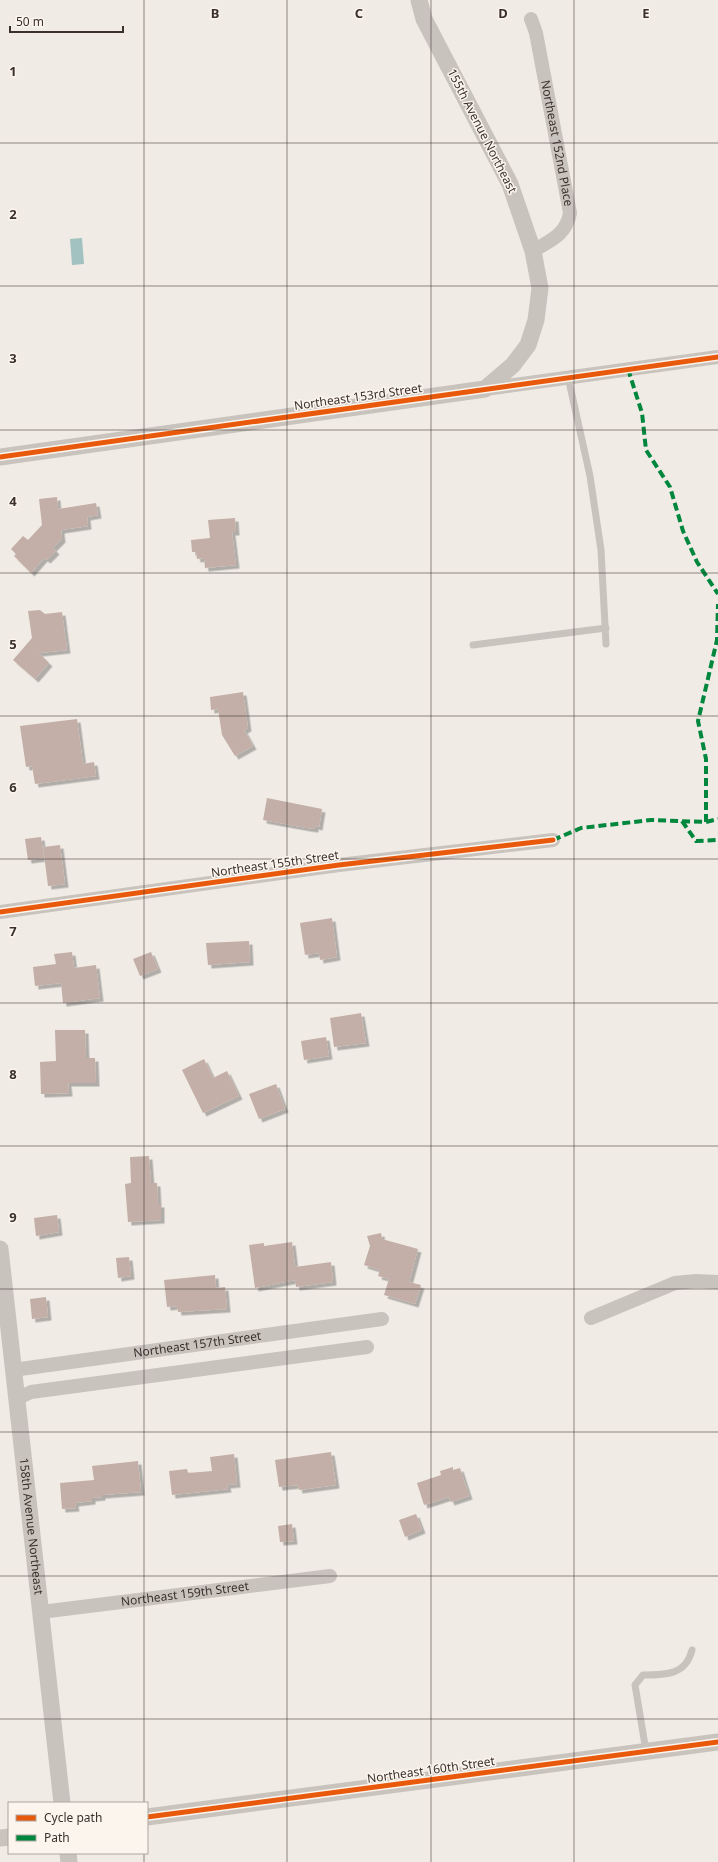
<svg xmlns="http://www.w3.org/2000/svg" width="718" height="1862" font-family="'Noto Sans',sans-serif">
  <defs>
    <filter id="shadow"><feDropShadow dx="3.5" dy="3.5" stdDeviation="0" flood-color="#0004"/></filter>
  </defs>
  <rect width="100%" height="100%" fill="#f0ebe5"/>
  <path fill="#a1c2c1" d="M 82,238 L 84,264 L 72,265 L 70,239 Z"/>
  <g fill="#c3afa7" filter="url(#shadow)">
    <path d="M 57,497 L 58,509 L 96,503 L 98,515 L 87,517 L 88,526 L 61,530 L 62,539 L 53,548 L 56,551 L 47,560 L 44,558 L 31,573 L 14,556 L 16,554 L 11,549 L 23,536 L 28,540 L 42,525 L 39,499 Z"/>
    <path d="M 235,518 L 236,532 L 232,532 L 236,565 L 205,568 L 204,558 L 197,559 L 196,552 L 192,552 L 191,540 L 210,538 L 208,520 Z"/>
    <path d="M 40,610 L 45,614 L 62,612 L 67,650 L 39,653 L 49,663 L 35,679 L 13,660 L 32,638 L 28,611 Z"/>
    <path d="M 243,692 L 248,728 L 244,730 L 253,746 L 235,756 L 222,735 L 218,709 L 211,710 L 210,697 Z"/>
    <path d="M 77,719 L 83,764 L 94,762 L 96,776 L 35,784 L 32,766 L 26,767 L 20,726 Z"/>
    <path d="M 267,798 L 322,809 L 319,827 L 315,826 L 315,829 L 307,828 L 263,820 Z"/>
    <path d="M 41,837 L 44,858 L 28,860 L 25,839 Z"/>
    <path d="M 60,845 L 65,884 L 48,886 L 43,847 Z"/>
    <path d="M 332,918 L 337,957 L 320,960 L 319,953 L 305,955 L 300,923 Z"/>
    <path d="M 249,941 L 250,962 L 208,965 L 206,943 Z"/>
    <path d="M 72,952 L 74,968 L 96,965 L 100,998 L 63,1003 L 61,983 L 35,986 L 33,967 L 56,964 L 54,954 Z"/>
    <path d="M 151,952 L 158,969 L 140,976 L 133,959 Z"/>
    <path d="M 361,1013 L 366,1043 L 334,1047 L 330,1018 Z"/>
    <path d="M 55,1030 L 85,1030 L 86,1058 L 95,1058 L 96,1083 L 68,1083 L 69,1093 L 41,1094 L 40,1062 L 56,1061 Z"/>
    <path d="M 326,1037 L 329,1056 L 304,1060 L 301,1041 Z"/>
    <path d="M 204,1059 L 213,1078 L 227,1071 L 239,1096 L 203,1113 L 182,1070 Z"/>
    <path d="M 276,1084 L 285,1109 L 259,1119 L 249,1094 Z"/>
    <path d="M 149,1156 L 151,1183 L 157,1183 L 158,1204 L 161,1204 L 161,1220 L 128,1222 L 125,1184 L 131,1183 L 130,1157 Z"/>
    <path d="M 57,1215 L 59,1232 L 36,1236 L 34,1218 Z"/>
    <path d="M 381,1233 L 382,1239 L 418,1249 L 409,1282 L 421,1285 L 415,1304 L 384,1295 L 389,1279 L 378,1276 L 380,1270 L 364,1265 L 370,1246 L 367,1236 Z"/>
    <path d="M 292,1242 L 295,1267 L 331,1262 L 333,1282 L 296,1287 L 295,1280 L 255,1288 L 249,1245 L 264,1243 L 264,1246 Z"/>
    <path d="M 129,1257 L 131,1276 L 118,1278 L 116,1258 Z"/>
    <path d="M 215,1275 L 216,1288 L 225,1287 L 227,1309 L 178,1312 L 177,1306 L 167,1307 L 164,1280 Z"/>
    <path d="M 46,1297 L 48,1317 L 32,1319 L 30,1299 Z"/>
    <path d="M 331,1452 L 336,1485 L 299,1490 L 298,1485 L 279,1487 L 275,1460 Z"/>
    <path d="M 234,1454 L 237,1484 L 227,1485 L 228,1489 L 172,1495 L 169,1471 L 187,1469 L 188,1473 L 212,1471 L 210,1457 Z"/>
    <path d="M 138,1461 L 141,1492 L 102,1495 L 102,1497 L 92,1498 L 92,1501 L 75,1503 L 76,1508 L 62,1509 L 60,1483 L 94,1480 L 92,1466 Z"/>
    <path d="M 453,1467 L 453,1470 L 460,1468 L 469,1496 L 451,1502 L 449,1497 L 424,1505 L 417,1483 L 441,1475 L 440,1471 Z"/>
    <path d="M 416,1514 L 422,1530 L 405,1537 L 399,1520 Z"/>
    <path d="M 292,1524 L 294,1541 L 280,1542 L 278,1526 Z"/>
  </g>
  <g fill="none" stroke-linecap="round" stroke-linejoin="round">
    <g stroke="#c9c3be" stroke-width="7">
      <path d="M 568,377 L 590,476 L 601,550 L 606,644"/>
      <path d="M 473,645 L 606,628"/>
      <path d="M 646,1751 L 635,1685 L 643,1675 C 666,1675 686,1675 692,1650"/>
    </g>
    <g stroke="#c9c3be" stroke-width="14">
      <path id="s1" d="M 531,19 L 536,33 L 570,213 C 566,235 551,240 533,251"/>
      <path d="M 485,389 L 718,357"/>
      <path d="M 0,912 L 339,865 L 553,840"/>
      <path d="M 591,1318 L 675,1283 L 696,1281 L 718,1282"/>
      <path id="s2" d="M 13,1370 L 382,1319"/>
      <path d="M 16,1399 L 31,1392 L 367,1347"/>
      <path id="s3" d="M 41,1612 L 330,1576"/>
    </g>
    <g stroke="#c9c3be" stroke-width="17">
      <path d="M 0,457 L 485,389 L 513,365 L 528,345 L 536,320 L 540,288 L 533,251 L 510,184 L 424,19 L 419,0"/>
      <path id="s4" d="M 0,1249 L 62,1803"/>
      <path d="M 147,1817 L 718,1742"/>
      <path d="M 0,1838 L 9,1837"/>
      <path d="M 68,1853 L 69,1862"/>
    </g>
    <g stroke="#00873e" stroke-width="4" stroke-dasharray="8 4" stroke-linecap="butt">
      <path d="M 628,369 L 642,413 L 646,450 L 670,487 L 683,531 L 697,562 L 718,594"/>
      <path d="M 682,821 L 696,841 L 718,840"/>
      <path d="M 706,822 L 706,759 L 698,721 L 717,640 L 718,604"/>
      <path d="M 553,840 L 581,828 L 651,820 L 706,822 L 718,819"/>
    </g>
    <defs>
      <g id="cycleway">
        <path d="M 0,457 L 718,357"/>
        <path d="M 0,912 L 339,865 L 553,840"/>
        <path d="M 147,1817 L 718,1742"/>
      </g>
    </defs>
    <use href="#cycleway" stroke="#fbf5ee" stroke-width="8"/>
    <use href="#cycleway" stroke="#e8590c" stroke-width="5"/>
  </g>
  <path fill="none" stroke="#3b302b" stroke-width="1" stroke-opacity="0.55" d="M 144,0 L 144,1803M 287,0 L 287,1862M 431,0 L 431,1862M 574,0 L 574,1862M 0,143 L 718,143M 0,286 L 718,286M 0,430 L 718,430M 0,573 L 718,573M 0,716 L 718,716M 0,859 L 718,859M 0,1003 L 718,1003M 0,1146 L 718,1146M 0,1289 L 718,1289M 0,1432 L 718,1432M 0,1576 L 718,1576M 0,1719 L 718,1719M 144,1853 L 144,1862"/>
  <g text-anchor="middle" stroke-width="3" stroke-linejoin="round" paint-order="stroke">
    <g font-size="12" fill="#3b302b" stroke="#fbf5ee">
      <text transform="translate(482 131) rotate(63)" y="4">155th Avenue Northeast</text>
      <text dy="4" stroke="none"><textPath href="#s1" startOffset="127">Northeast 152nd Place</textPath></text>
      <text transform="translate(358 397) rotate(-8)" y="4">Northeast 153rd Street</text>
      <text transform="translate(275 864) rotate(-8)" y="4">Northeast 155th Street</text>
      <text dy="4" stroke="none"><textPath href="#s2" startOffset="186">Northeast 157th Street</textPath></text>
      <text dy="4" stroke="none"><textPath href="#s4" startOffset="279">158th Avenue Northeast</textPath></text>
      <text dy="4" stroke="none"><textPath href="#s3" startOffset="145">Northeast 159th Street</textPath></text>
      <text transform="translate(431 1770) rotate(-8)" y="4">Northeast 160th Street</text>
    </g>
  </g>
  <g font-size="13" text-anchor="middle" font-weight="bold" fill="#3b302b" stroke="#fbf5ee" stroke-width="3" stroke-linejoin="round" paint-order="stroke">
    <text x="215" y="18">B</text>
    <text x="359" y="18">C</text>
    <text x="503" y="18">D</text>
    <text x="646" y="18">E</text>
    <text x="13" y="76">1</text>
    <text x="13" y="219">2</text>
    <text x="13" y="363">3</text>
    <text x="13" y="506">4</text>
    <text x="13" y="649">5</text>
    <text x="13" y="792">6</text>
    <text x="13" y="936">7</text>
    <text x="13" y="1079">8</text>
    <text x="13" y="1222">9</text>
  </g>
  <rect x="8" y="1802" width="140" height="52" fill="#fbf5ee" stroke="#aea6a0"/>
  <rect x="16" y="1815" width="20" height="6" fill="#e8590c" stroke="#aea6a0"/>
  <text x="44" y="1822" font-size="12" fill="#3b302b">Cycle path</text>
  <rect x="16" y="1835" width="20" height="6" fill="#00873e" stroke="#aea6a0"/>
  <text x="44" y="1842" font-size="12" fill="#3b302b">Path</text>
  <path d="M10 26v6h113v-6" fill="none" stroke="#3b302b" stroke-width="2"/>
  <text x="16" y="26" font-size="12" fill="#3b302b" stroke="#fbf5ee" stroke-width="3" paint-order="stroke">50 m</text>
</svg>
